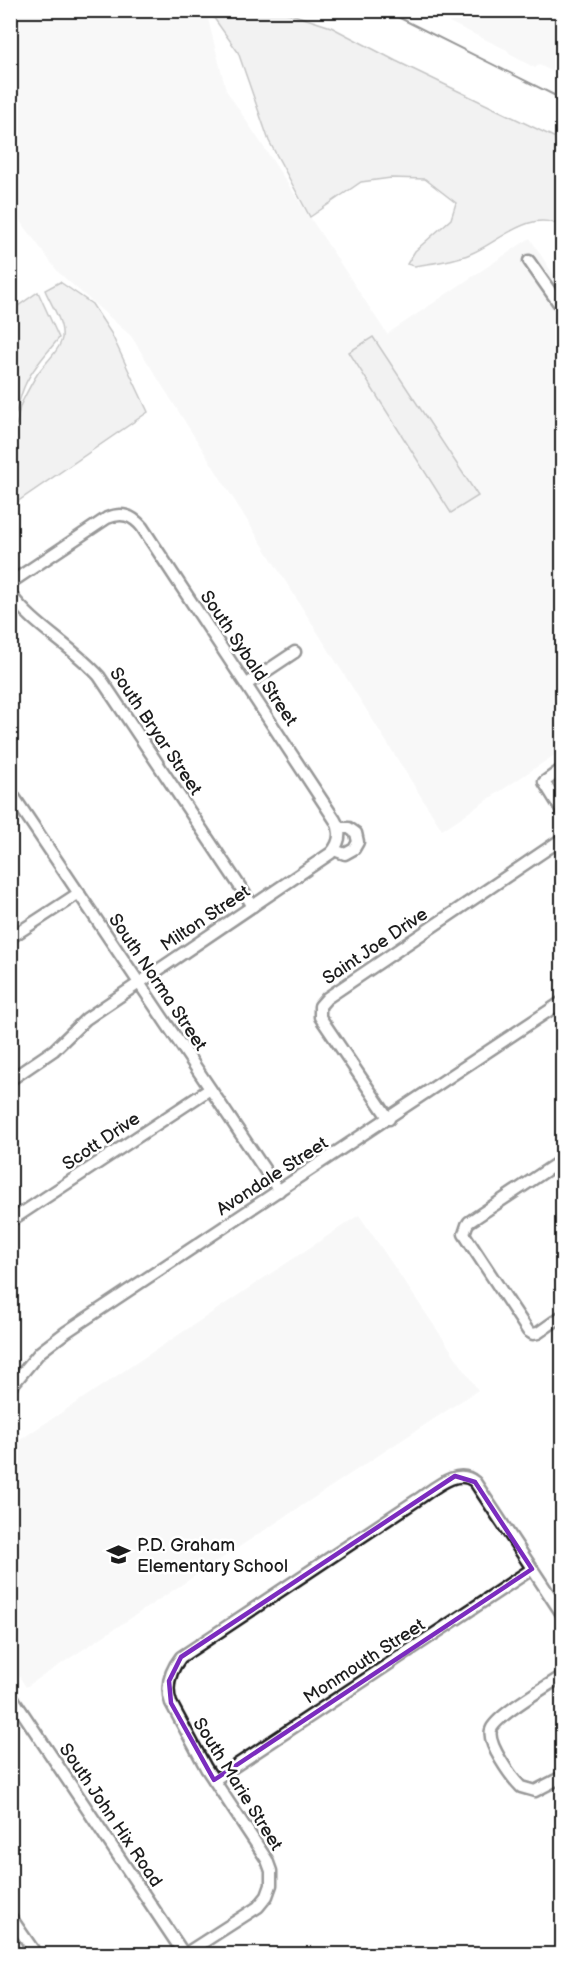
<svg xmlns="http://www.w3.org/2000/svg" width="573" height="1965" font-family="'Balsamiq Sans',sans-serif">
  <rect width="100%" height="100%" fill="#fff"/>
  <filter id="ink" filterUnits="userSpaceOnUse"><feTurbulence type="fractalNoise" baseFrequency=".0167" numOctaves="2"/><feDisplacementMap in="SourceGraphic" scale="12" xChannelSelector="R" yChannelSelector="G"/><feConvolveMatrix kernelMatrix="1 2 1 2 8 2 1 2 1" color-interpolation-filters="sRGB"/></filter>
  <g filter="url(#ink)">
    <g fill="#f0f0f0">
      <path d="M 11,11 L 206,11 L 226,90 L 387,334 L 530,238 L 562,288 L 562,750 L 442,830 L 131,336 L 58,272 L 11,208 Z"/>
      <path d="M 426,11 L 562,11 L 562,76 L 539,65 L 535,68 L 511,55 L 507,50 Z"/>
      <path d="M 359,1215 L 478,1390 L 26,1687 L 11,1664 L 11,1446 Z"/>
    </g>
    <g fill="#e2e2e2" stroke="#7f7f7f" stroke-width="1.5">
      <path d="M 209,11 L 282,11 L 331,27 L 396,61 L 562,141 L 562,227 C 531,207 498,243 470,254 C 453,261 433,263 415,266 L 407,264 L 415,251 L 451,219 L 456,203 L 425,179 L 391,178 L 361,182 L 310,217 L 269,141 L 238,52 Z"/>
      <path d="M 60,282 L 92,304 L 111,333 L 148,412 L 11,506 L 11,431 C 21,424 16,412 22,402 C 27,392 32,382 38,373 C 45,363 60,350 62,338 C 64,322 51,305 45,290 Z"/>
      <path d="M 38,292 L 59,338 C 48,352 32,368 25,385 C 20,395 15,420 11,426 L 11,311 Z"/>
      <path d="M 373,337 L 478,496 L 451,513 L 349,352 Z"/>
    </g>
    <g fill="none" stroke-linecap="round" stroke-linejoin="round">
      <defs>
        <g id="minor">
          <path d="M 529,261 L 562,308"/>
          <path d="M 10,583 L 107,518 C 122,512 132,515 142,527 L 335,820 C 342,832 340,843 331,853 L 86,1019 L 54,1050 L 10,1080"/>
          <path d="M 10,594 C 35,627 71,645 99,676 L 253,906"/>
          <path d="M 247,684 L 295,652"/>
          <path d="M 562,769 L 544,782 L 562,811"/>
          <path d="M 10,791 L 279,1191"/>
          <path d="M 334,850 L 345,854 L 354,849 L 358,842 L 356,833 L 349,828 L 339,828"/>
          <path d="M 10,938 L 79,893"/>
          <path d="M 389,1119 L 320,1017 L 320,1006 L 327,998 L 562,839"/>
          <path d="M 562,1160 L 469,1222 L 467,1225 L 464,1234 L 528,1331 L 533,1334 L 538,1333 L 562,1316"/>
          <path d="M 10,1221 L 210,1089"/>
          <path d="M 10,1388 L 40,1352 L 66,1332 L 562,1002"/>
          <path d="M 562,1676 C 548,1686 495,1716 491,1730 C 487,1744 511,1777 521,1787 L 535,1791 L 562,1777"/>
          <path d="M 10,1694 L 184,1954"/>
          <path d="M 214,1780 L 532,1569"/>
          <path d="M 10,1916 L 36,1954"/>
          <path d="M 185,1954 L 258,1907 L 267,1896 L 271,1885 L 271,1871 L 267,1860 L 206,1768 L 171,1703 C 165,1686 170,1671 181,1657 L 417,1500 C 433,1490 457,1466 475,1482 L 562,1614"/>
        </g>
      </defs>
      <use href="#minor" stroke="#1c1c1c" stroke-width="15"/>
      <use href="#minor" stroke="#fff" stroke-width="10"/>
      <path stroke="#1c1c1c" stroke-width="2" d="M 384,10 L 562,99"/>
    </g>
  </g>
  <path d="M0 0H573V1965H0ZM 455,1476 L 475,1482 L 532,1569 L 214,1780 L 171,1703 L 169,1681 L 181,1657 Z" fill="#fff" fill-opacity=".55" fill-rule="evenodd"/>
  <path fill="none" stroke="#7b2cbf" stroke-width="4.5" stroke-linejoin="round" d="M 455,1476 L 475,1482 L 532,1569 L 214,1780 L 171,1703 L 169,1681 L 181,1657 Z"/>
  <defs>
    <symbol id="school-bare" viewBox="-9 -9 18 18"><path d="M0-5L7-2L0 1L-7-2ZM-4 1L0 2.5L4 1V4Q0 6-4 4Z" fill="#1c1c1c" stroke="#fff" stroke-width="2.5" paint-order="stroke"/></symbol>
  </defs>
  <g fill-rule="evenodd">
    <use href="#school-bare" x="102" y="1538" width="33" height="33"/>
  </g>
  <g text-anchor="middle" stroke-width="5" stroke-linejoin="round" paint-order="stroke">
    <g font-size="18" fill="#1c1c1c" stroke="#fff">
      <text transform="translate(249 658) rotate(56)" y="6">South Sybald Street</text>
      <text transform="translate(156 731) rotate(56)" y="6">South Bryar Street</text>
      <text transform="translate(205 918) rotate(-34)" y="6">Milton Street</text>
      <text transform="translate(375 946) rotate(-34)" y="6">Saint Joe Drive</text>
      <text transform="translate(158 982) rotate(56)" y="6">South Norma Street</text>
      <text transform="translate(101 1141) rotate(-34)" y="6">Scott Drive</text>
      <text transform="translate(272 1176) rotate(-33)" y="6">Avondale Street</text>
      <text transform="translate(364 1661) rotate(-33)" y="6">Monmouth Street</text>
      <text transform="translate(238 1784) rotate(58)" y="6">South Marie Street</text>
      <text transform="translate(111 1815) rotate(56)" y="6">South John Hix Road</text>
    </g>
    <g font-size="18" fill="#1c1c1c" stroke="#fff" text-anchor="start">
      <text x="137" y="1551">P.D. Graham<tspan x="137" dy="21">Elementary School</tspan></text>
    </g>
  </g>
  <rect width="573" height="1965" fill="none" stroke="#fff" stroke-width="36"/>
  <rect x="18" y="18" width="537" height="1929" fill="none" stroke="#1c1c1c" stroke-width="2" filter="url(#ink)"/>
</svg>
